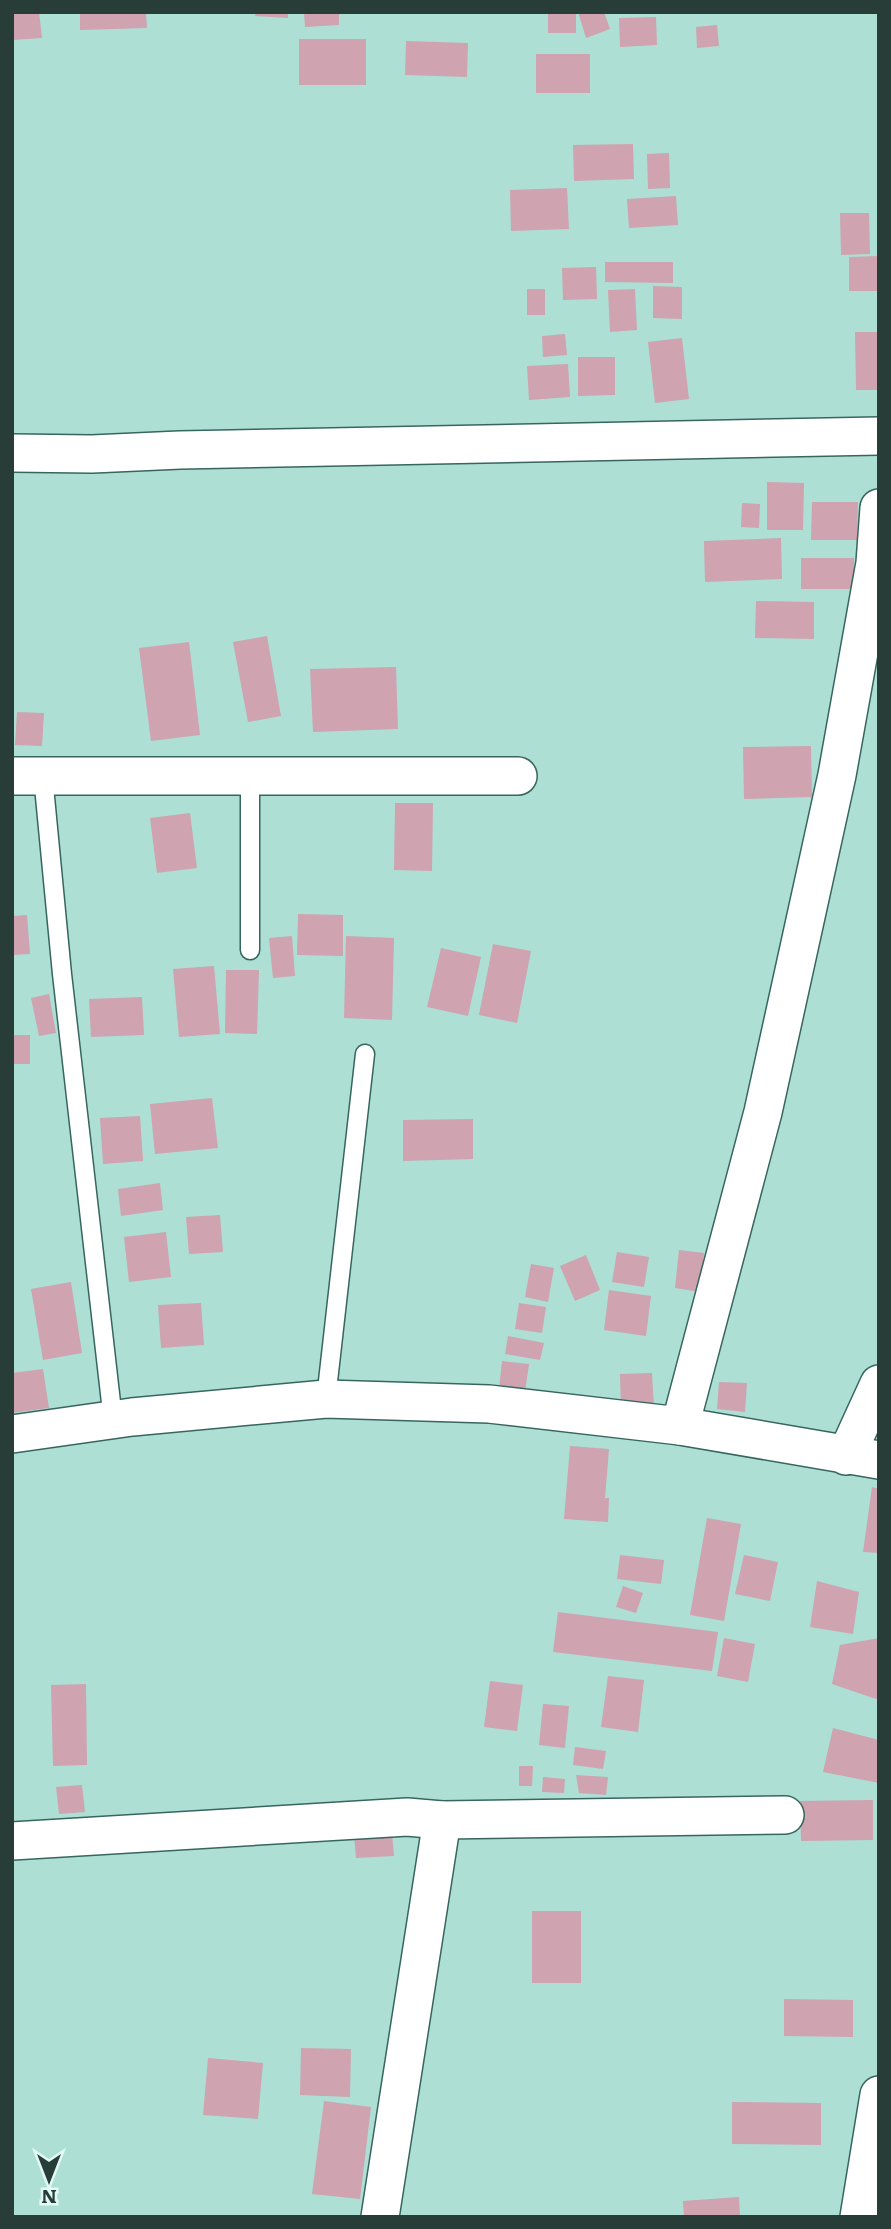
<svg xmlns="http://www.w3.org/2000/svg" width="891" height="2229" font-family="Literata,serif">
  <rect width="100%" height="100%" fill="#addfd5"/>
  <g fill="#cfa3af">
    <path d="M 12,12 L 39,12 L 42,38 L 12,40 Z"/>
    <path d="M 80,12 L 146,12 L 147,28 L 80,30 Z"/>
    <path d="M 256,12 L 288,12 L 288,18 L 255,16 Z"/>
    <path d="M 304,12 L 339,12 L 339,25 L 305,27 Z"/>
    <rect x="548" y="12" width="28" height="21"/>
    <path d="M 578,12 L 604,12 L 610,29 L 586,38 Z"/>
    <path d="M 656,17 L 657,45 L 620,47 L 619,18 Z"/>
    <path d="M 717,25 L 719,46 L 697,48 L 696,27 Z"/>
    <rect x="299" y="39" width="67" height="46"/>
    <path d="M 406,41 L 468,43 L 467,77 L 405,75 Z"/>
    <rect x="536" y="54" width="54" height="39"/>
    <path d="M 633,144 L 634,179 L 574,181 L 573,145 Z"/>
    <path d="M 669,153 L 670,188 L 648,189 L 647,154 Z"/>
    <path d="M 567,188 L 569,229 L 511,231 L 510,190 Z"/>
    <path d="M 676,196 L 678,225 L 629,228 L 627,199 Z"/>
    <path d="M 840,213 L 869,213 L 870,254 L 841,255 Z"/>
    <path d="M 879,256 L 879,291 L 849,291 L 849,257 Z"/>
    <path d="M 605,262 L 673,262 L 673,283 L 605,282 Z"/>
    <path d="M 596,267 L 597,299 L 563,300 L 562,268 Z"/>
    <path d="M 653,286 L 682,287 L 682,319 L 653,318 Z"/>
    <rect x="527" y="289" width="18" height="26"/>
    <path d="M 635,289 L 637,330 L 610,332 L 608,290 Z"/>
    <path d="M 855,332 L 879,332 L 879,390 L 856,390 Z"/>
    <path d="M 565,334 L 567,355 L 543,357 L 542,336 Z"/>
    <path d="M 682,338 L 689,399 L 655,403 L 648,342 Z"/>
    <path d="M 578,357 L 615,357 L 615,395 L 578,396 Z"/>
    <path d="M 568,364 L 570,397 L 529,400 L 527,366 Z"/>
    <path d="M 767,482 L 804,483 L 803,530 L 767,530 Z"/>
    <path d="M 812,502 L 858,502 L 857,540 L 811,540 Z"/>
    <path d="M 742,503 L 760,504 L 759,528 L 741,527 Z"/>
    <path d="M 781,538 L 782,579 L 705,582 L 704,541 Z"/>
    <rect x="801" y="558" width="53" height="31"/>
    <path d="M 756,601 L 814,602 L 814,639 L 755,638 Z"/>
    <path d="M 267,636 L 281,716 L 248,722 L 233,642 Z"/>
    <path d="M 189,642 L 200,735 L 151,741 L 139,648 Z"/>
    <path d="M 396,667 L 398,729 L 313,732 L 310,669 Z"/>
    <path d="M 17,712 L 44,713 L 42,746 L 15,745 Z"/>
    <path d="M 811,746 L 812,797 L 744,799 L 743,747 Z"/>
    <path d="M 395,803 L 433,803 L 432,871 L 394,870 Z"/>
    <path d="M 190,813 L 197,868 L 157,873 L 150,818 Z"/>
    <path d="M 298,914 L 343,915 L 343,956 L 297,955 Z"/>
    <path d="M 27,915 L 30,954 L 12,955 L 12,916 Z"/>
    <path d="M 292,936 L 295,976 L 273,978 L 269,938 Z"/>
    <path d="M 346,936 L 394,938 L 392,1020 L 344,1018 Z"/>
    <path d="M 493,944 L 531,951 L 517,1023 L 479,1015 Z"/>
    <path d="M 441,948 L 481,957 L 468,1016 L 427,1007 Z"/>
    <path d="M 214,966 L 220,1034 L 179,1037 L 173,969 Z"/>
    <path d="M 226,970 L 259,970 L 257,1034 L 225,1033 Z"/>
    <path d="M 49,994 L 56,1033 L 39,1036 L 31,998 Z"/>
    <path d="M 142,997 L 144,1035 L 91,1037 L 89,999 Z"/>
    <rect x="12" y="1035" width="18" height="29"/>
    <path d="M 212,1098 L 218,1148 L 155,1154 L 150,1104 Z"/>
    <path d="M 140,1116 L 143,1161 L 103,1164 L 100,1118 Z"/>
    <path d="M 473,1119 L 473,1159 L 403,1161 L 403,1120 Z"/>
    <path d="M 160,1183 L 163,1210 L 121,1216 L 118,1189 Z"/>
    <path d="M 220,1215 L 223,1252 L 189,1254 L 186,1217 Z"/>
    <path d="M 166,1232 L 171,1277 L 129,1282 L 124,1237 Z"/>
    <path d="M 679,1250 L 704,1253 L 700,1292 L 675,1288 Z"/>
    <path d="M 617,1252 L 649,1257 L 644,1287 L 612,1282 Z"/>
    <path d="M 586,1255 L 600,1290 L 575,1301 L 560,1266 Z"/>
    <path d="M 531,1264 L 554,1268 L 548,1302 L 525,1297 Z"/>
    <path d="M 71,1282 L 82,1353 L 43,1360 L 31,1289 Z"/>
    <path d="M 609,1290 L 651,1296 L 646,1336 L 604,1330 Z"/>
    <path d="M 201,1303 L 204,1345 L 161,1348 L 158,1305 Z"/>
    <path d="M 519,1303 L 546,1307 L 542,1333 L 515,1329 Z"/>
    <path d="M 508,1336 L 544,1343 L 540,1360 L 505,1354 Z"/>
    <path d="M 502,1361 L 529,1364 L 525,1392 L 499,1389 Z"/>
    <path d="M 43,1369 L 49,1408 L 12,1413 L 12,1373 Z"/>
    <path d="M 652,1373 L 654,1408 L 621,1410 L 620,1374 Z"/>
    <path d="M 719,1382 L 747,1383 L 745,1412 L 717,1409 Z"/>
    <path d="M 570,1446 L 609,1449 L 605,1498 L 609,1498 L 608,1522 L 564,1519 Z"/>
    <path d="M 872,1487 L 879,1489 L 879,1553 L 863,1552 Z"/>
    <path d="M 707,1518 L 741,1524 L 724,1621 L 690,1615 Z"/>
    <path d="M 620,1555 L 664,1560 L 661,1584 L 617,1579 Z"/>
    <path d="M 744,1555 L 778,1562 L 770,1601 L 735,1594 Z"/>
    <path d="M 817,1581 L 859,1592 L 853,1634 L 810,1627 Z"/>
    <path d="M 623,1586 L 643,1593 L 636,1613 L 616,1607 Z"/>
    <path d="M 558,1612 L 718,1632 L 712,1671 L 553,1652 Z"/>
    <path d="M 724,1638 L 755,1644 L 748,1682 L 717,1676 Z"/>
    <path d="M 879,1638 L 879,1700 L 832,1684 L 840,1645 Z"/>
    <path d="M 608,1676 L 644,1680 L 638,1732 L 601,1727 Z"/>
    <path d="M 490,1681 L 523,1685 L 517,1731 L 484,1727 Z"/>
    <path d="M 86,1684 L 87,1765 L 53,1766 L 51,1685 Z"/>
    <path d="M 543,1704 L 569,1706 L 565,1748 L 539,1745 Z"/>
    <path d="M 833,1728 L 879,1740 L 879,1783 L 823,1772 Z"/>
    <path d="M 575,1747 L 606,1751 L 603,1769 L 573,1765 Z"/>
    <path d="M 519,1766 L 533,1766 L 532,1786 L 519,1786 Z"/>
    <path d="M 576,1775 L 608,1777 L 606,1795 L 579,1793 Z"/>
    <path d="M 543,1777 L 565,1779 L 564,1793 L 542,1792 Z"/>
    <path d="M 82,1785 L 85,1812 L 59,1814 L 56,1787 Z"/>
    <path d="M 873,1800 L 873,1840 L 801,1841 L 800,1801 Z"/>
    <path d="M 391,1822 L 394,1856 L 356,1858 L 353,1824 Z"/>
    <rect x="532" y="1911" width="49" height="72"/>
    <path d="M 784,1999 L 853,2000 L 853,2037 L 784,2036 Z"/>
    <path d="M 301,2048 L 351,2049 L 350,2097 L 300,2095 Z"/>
    <path d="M 208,2058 L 263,2063 L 258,2119 L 203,2115 Z"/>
    <path d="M 324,2101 L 371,2107 L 360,2199 L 312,2194 Z"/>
    <path d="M 732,2102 L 821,2103 L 821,2145 L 732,2144 Z"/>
    <path d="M 739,2197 L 740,2217 L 684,2217 L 683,2201 Z"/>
  </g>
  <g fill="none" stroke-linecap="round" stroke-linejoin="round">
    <defs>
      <g id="lane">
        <path d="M 43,776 L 62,974 L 113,1420"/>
        <path d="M 250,776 L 250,950"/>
        <path d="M 326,1399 L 365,1054"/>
      </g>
      <g id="street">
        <path d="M 12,453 L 92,454 L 180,450 L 879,436"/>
        <path d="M 12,776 L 518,776"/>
        <path d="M 680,1426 L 763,1112 L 837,775 L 875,563 L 879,508"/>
        <path d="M 12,1434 L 132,1417 L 326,1399 L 489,1404 L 680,1426 L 879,1460"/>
        <path d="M 846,1456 L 879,1384"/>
        <path d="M 12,1841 L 407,1817 L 442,1820 L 785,1815"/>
        <path d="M 380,2217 L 442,1820"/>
        <path d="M 859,2217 L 879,2095"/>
      </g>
    </defs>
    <use href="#lane" stroke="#37665e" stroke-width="21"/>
    <use href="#street" stroke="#37665e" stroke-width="40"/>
    <use href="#lane" stroke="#fff" stroke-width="18"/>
    <use href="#street" stroke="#fff" stroke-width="37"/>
  </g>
  <rect width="891" height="2229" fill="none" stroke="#283c38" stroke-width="28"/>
  <g transform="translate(49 2180) rotate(180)" stroke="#e1faf5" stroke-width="5" paint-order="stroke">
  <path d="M0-5L12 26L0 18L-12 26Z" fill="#283c38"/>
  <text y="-10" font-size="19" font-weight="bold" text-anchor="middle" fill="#283c38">N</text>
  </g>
</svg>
